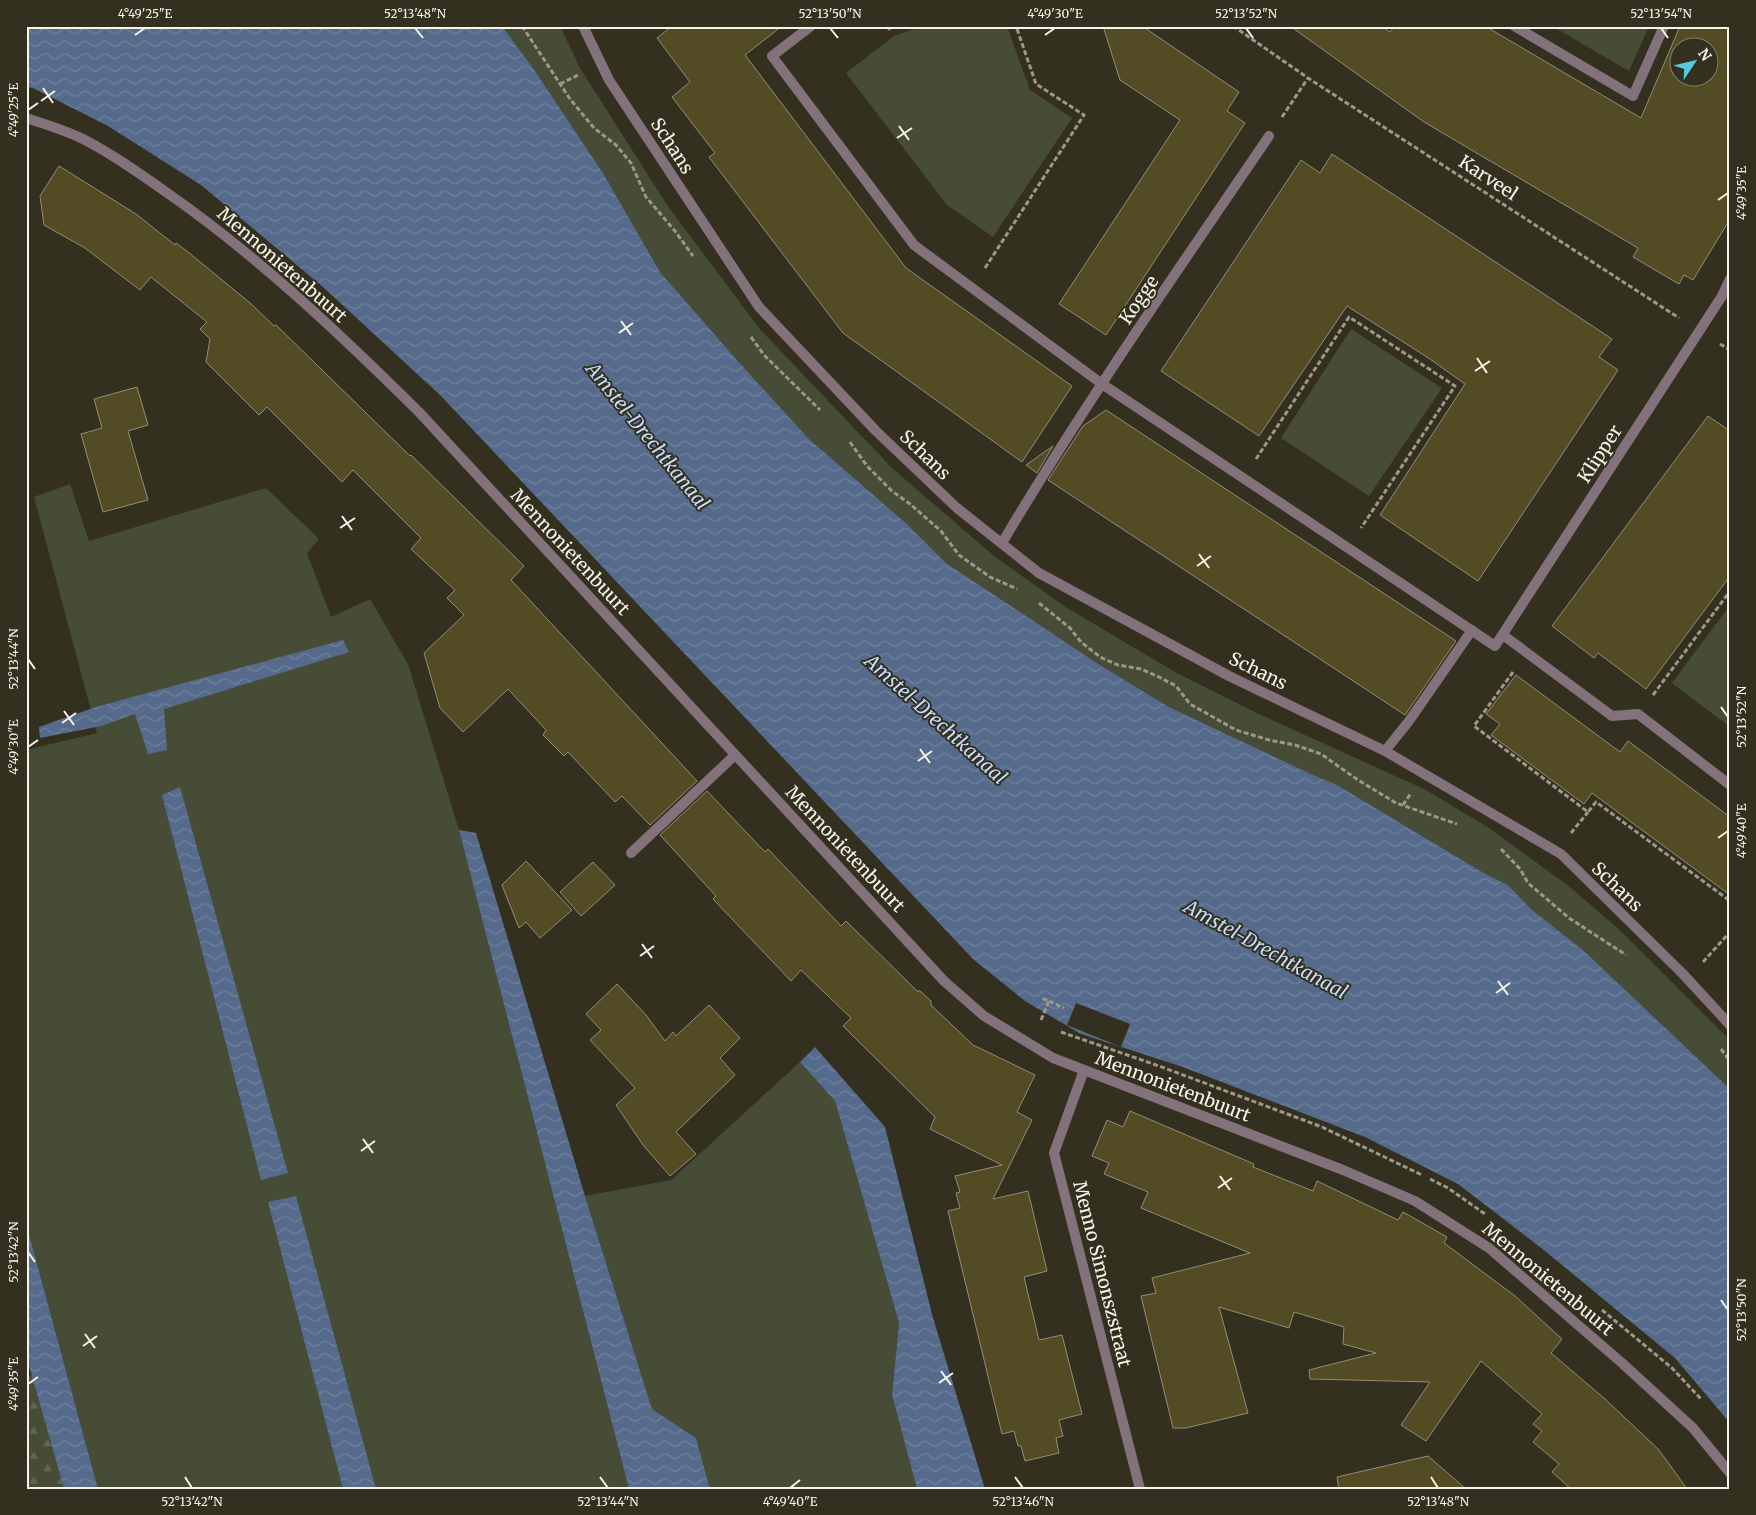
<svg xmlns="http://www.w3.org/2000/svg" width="1756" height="1515" font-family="Merriweather,serif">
  <defs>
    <pattern id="forest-firs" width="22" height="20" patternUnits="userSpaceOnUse" patternTransform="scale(1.25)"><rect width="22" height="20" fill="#464c35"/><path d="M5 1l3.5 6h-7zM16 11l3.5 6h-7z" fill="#616652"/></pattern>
    <pattern id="water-waves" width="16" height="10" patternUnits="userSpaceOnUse" patternTransform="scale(1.25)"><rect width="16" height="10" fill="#566b8c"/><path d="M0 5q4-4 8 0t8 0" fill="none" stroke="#6f819c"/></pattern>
  </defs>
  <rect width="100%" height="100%" fill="#34301f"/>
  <g fill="#464c35">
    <path d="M 502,26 L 560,26 L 580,68 L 667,205 L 759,328 L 892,468 L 994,556 L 1064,606 L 1175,672 L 1257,713 L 1426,790 L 1489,828 L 1570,887 L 1623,933 L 1730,1040 L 1730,1089 L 1583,950 L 1531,909 L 1508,885 L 1484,873 L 1337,785 L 1311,774 L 1169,707 L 1100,665 L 946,563 L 907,524 L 809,439 L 737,360 L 660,272 L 603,173 L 533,68 Z"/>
    <path d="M 923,26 L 1007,26 L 1030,90 L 1072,118 L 993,237 L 947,205 L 846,73 L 894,36 Z"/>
    <path d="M 1552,26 L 1649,26 L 1629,71 Z"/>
    <path d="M 1351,329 L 1442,388 L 1369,496 L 1281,438 Z"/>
    <path d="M 70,484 L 89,541 L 266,488 L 319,539 L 307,553 L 331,617 L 370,599 L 408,664 L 459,830 L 629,1489 L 98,1489 L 26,1223 L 26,750 L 97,733 L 34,497 Z"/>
    <path d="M 1730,605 L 1730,727 L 1672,683 Z"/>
    <path d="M 800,1062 L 835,1101 L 899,1323 L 892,1395 L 917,1489 L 710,1489 L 696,1438 L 652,1409 L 585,1196 L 671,1180 Z"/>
  </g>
  <path fill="url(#forest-firs)" d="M 32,1375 L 64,1489 L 26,1489 L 26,1377 Z"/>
  <g fill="url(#water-waves)">
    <path d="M 26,26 L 502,26 L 533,68 L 603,173 L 660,272 L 737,360 L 809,439 L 907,524 L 946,563 L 1100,665 L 1169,707 L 1311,774 L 1337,785 L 1484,873 L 1508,885 L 1531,909 L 1583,950 L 1730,1089 L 1730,1423 L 1675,1358 L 1545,1251 L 1458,1184 L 1365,1137 L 1180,1066 L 1081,1034 L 1025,1001 L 974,960 L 440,395 L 323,287 L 201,185 L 108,126 L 33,88 L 26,87 Z"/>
    <path d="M 343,640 L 349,652 L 164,709 L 167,750 L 148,754 L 135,714 L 101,726 L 40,738 L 39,727 L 96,707 Z"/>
    <path d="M 180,787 L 288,1173 L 261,1180 L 162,795 Z"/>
    <path d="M 459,830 L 476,833 L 585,1196 L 652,1409 L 696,1438 L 710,1489 L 629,1489 Z"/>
    <path d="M 815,1047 L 885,1127 L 933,1318 L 985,1489 L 917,1489 L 892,1395 L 899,1323 L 835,1101 L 800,1062 Z"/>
    <path d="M 296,1196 L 376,1489 L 343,1489 L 268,1202 Z"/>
    <path d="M 26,1223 L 98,1489 L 64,1489 L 26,1355 Z"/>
  </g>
  <path fill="#34301f" d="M 1076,1003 L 1130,1024 L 1121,1047 L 1067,1025 Z"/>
  <g fill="#534b23" stroke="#918e79" fill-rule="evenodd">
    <path d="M 672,26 L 782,26 L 745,55 L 906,268 L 1072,386 L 1022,462 L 843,333 L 709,157 L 715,153 L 672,97 L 690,82 L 657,38 Z"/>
    <path d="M 1103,26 L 1142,26 L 1239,92 L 1227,111 L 1245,123 L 1106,335 L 1059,304 L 1180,120 L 1120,80 Z"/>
    <path d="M 1290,26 L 1381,26 L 1390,32 L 1395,26 L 1485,26 L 1641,118 L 1680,26 L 1730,26 L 1730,219 L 1693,280 L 1684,275 L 1679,284 L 1633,257 L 1638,248 L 1424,122 ZM 1678,48 L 1708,48 L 1708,78 L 1678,78 Z"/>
    <path d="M 1332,154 L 1612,339 L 1599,357 L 1618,370 L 1478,581 L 1380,515 L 1465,384 L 1430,359 L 1347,306 L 1259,436 L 1161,371 L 1301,160 L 1320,173 Z"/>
    <path d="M 59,166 L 136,214 L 175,245 L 176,243 L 188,252 L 250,303 L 274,326 L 276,325 L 410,456 L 411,455 L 524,566 L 511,580 L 697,781 L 650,825 L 622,796 L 615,802 L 568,752 L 564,756 L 543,735 L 546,730 L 508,689 L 463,732 L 440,708 L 424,653 L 464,615 L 447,598 L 455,590 L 411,549 L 421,538 L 353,470 L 342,482 L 267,407 L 259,415 L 206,362 L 210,339 L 200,329 L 207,322 L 151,277 L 140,290 L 85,248 L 44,225 L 40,196 Z"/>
    <path d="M 137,387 L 148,425 L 128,431 L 148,500 L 103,512 L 81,434 L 102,428 L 94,399 Z"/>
    <path d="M 1106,410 L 1456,641 L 1405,715 L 1048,480 L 1083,426 Z"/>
    <path d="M 1708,416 L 1730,431 L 1730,576 L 1646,689 L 1598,653 L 1594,658 L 1552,626 Z"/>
    <path d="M 1053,446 L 1037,473 L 1026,465 Z"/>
    <path d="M 1516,675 L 1620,752 L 1628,741 L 1730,817 L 1730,895 L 1592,793 L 1584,804 L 1491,735 L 1500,724 L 1486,714 Z"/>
    <path d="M 707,791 L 765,852 L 768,849 L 841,926 L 846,921 L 917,991 L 920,991 L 931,1001 L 931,1005 L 973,1045 L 1035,1075 L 1017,1112 L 1032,1120 L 993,1199 L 1028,1191 L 1047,1271 L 1024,1277 L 1039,1340 L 1062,1335 L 1082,1414 L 1059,1420 L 1063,1436 L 1056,1438 L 1059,1453 L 1025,1461 L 1021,1446 L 1018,1446 L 1014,1431 L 1002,1434 L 948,1211 L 960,1208 L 956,1193 L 960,1192 L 955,1176 L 1002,1165 L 930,1129 L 935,1117 L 843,1026 L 851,1018 L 801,970 L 791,981 L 713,899 L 716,896 L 660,835 Z"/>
    <path d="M 526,861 L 572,910 L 540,938 L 526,922 L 519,928 L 502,885 Z"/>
    <path d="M 593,862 L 615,885 L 581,916 L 560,892 Z"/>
    <path d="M 617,984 L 646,1015 L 665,1041 L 673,1032 L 676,1036 L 709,1005 L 740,1038 L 720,1058 L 735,1075 L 676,1132 L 696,1154 L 670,1176 L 643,1145 L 616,1105 L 635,1088 L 590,1040 L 601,1030 L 586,1014 Z"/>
    <path d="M 1130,1111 L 1254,1164 L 1253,1167 L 1313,1191 L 1317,1181 L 1398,1220 L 1403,1212 L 1447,1237 L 1444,1243 L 1515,1296 L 1562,1339 L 1551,1353 L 1605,1399 L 1659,1450 L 1687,1489 L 1571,1489 L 1552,1472 L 1559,1464 L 1533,1442 L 1542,1431 L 1533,1424 L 1542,1414 L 1481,1361 L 1426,1441 L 1401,1425 L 1430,1382 L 1310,1379 L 1309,1370 L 1376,1353 L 1343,1344 L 1344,1327 L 1294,1312 L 1289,1328 L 1219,1307 L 1248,1413 L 1186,1428 L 1173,1428 L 1141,1296 L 1156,1293 L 1152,1278 L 1250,1253 L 1141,1208 L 1148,1192 L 1104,1174 L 1109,1163 L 1092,1156 L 1107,1120 L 1123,1127 Z"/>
    <path d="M 1428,1456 L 1466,1489 L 1339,1489 L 1337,1477 Z"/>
  </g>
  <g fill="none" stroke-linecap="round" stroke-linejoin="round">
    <g stroke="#9c998a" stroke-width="3" stroke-dasharray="5 2.5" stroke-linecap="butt">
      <path d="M 522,26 L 570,99 L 594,128 L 616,145 L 631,163 L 646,197 L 675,231 L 693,256"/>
      <path d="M 887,26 L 889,29 L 897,26"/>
      <path d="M 1233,26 L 1308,78 L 1679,318"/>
      <path d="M 560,84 L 580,74"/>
      <path d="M 1282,117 L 1308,78"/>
      <path d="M 985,268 L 1084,115 L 1036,84 L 1016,26"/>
      <path d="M 751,337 L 764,355 L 820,410"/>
      <path d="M 1720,344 L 1730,350"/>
      <path d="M 850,442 L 867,466 L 892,491 L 910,504 L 941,531 L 959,555 L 990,577 L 1017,589"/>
      <path d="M 1256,459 L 1349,317 L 1455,386 L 1361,528"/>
      <path d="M 1039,603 L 1070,628 L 1081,642 L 1100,657 L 1118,665 L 1141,669 L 1159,677 L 1176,686 L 1190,704 L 1236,730 L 1269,740 L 1295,745 L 1321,754 L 1358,780 L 1396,803 L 1457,824"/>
      <path d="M 1513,672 L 1474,726 L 1588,812 L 1596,802 L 1730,901"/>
      <path d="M 1653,695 L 1730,591"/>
      <path d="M 1403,805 L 1411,793"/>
      <path d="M 1571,833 L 1588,812"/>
      <path d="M 1501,849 L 1520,869 L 1528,883 L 1569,918 L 1626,955"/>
      <path d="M 1703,962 L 1730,932"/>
      <path d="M 1049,1001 L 1064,1008"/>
      <path d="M 1041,1020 L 1049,1001 L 1042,998"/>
      <path d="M 1061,1032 L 1159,1066 L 1322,1127 L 1422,1175"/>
      <path d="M 1721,1049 L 1730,1061"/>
      <path d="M 1430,1179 L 1448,1188 L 1485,1214"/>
      <path d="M 1602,1310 L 1672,1368 L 1701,1399"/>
    </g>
    <g stroke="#83717c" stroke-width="10">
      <path d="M 1514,26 L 1633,96 L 1664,26"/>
      <path d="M 631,853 L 735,755"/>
    </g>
    <g stroke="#83717c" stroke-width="10">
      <path d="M 583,26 L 609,80 L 759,307 L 876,431 L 957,508 L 1039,573 L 1229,676 L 1385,751 L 1561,854 L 1682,973 L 1730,1025"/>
      <path d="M 811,26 L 772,56 L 914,245 L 1102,384 L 1495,646 L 1722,296 L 1730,279"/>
      <path d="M 26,118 C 45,124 65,130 83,139 C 112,154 139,173 166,192 C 258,256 340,334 419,412 L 944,981 L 984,1016 L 1053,1058 L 1343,1170 L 1415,1201 L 1489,1248 L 1622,1363 L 1693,1428 L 1730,1473"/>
      <path d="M 1002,543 C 1085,403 1178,270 1269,136"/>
      <path d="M 1503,635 L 1612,716 L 1638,714 L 1730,785"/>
      <path d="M 1385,751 L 1409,721 L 1472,630"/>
      <path d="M 1084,1070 L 1054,1153 L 1140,1489"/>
    </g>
  </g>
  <path fill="none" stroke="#f7f5e9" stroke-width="2" d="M 415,28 L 423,38M 830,28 L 838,38M 1246,28 L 1253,38M 1661,28 L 1668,38M 135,35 L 145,28M 1045,35 L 1055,28M 43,88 L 53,103M 41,101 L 55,91M 28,110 L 38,103M 899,126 L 909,140M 897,138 L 912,128M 1718,200 L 1728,193M 621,321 L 631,335M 619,333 L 633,323M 1477,358 L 1487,373M 1475,371 L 1490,361M 342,516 L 352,530M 340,528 L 355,518M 1199,554 L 1209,568M 1197,566 L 1211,556M 28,659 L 35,669M 1721,707 L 1728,717M 64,711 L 74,725M 62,723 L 76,713M 28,747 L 38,740M 920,749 L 930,763M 918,761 L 932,751M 1718,838 L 1728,831M 642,944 L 652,958M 640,956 L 654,946M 1498,981 L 1508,995M 1496,993 L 1510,983M 363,1139 L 373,1153M 361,1151 L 375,1141M 1220,1176 L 1230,1190M 1218,1188 L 1232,1178M 28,1252 L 35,1262M 1721,1300 L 1728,1310M 85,1334 L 95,1348M 83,1346 L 97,1336M 941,1371 L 951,1385M 939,1383 L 953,1373M 28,1384 L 38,1377M 185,1477 L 192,1488M 600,1477 L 608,1488M 1015,1477 L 1023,1488M 1431,1477 L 1438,1488M 790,1488 L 800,1480"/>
  <g text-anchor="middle" stroke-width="4" stroke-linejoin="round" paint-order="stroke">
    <g font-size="18" fill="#f7f5e9" stroke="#34301f">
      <text transform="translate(672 146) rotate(57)" y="6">Schans</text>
      <text transform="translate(1488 178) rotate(33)" y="6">Karveel</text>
      <text transform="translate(282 265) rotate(41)" y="6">Mennonietenbuurt</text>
      <text transform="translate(1139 300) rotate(-56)" y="6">Kogge</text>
      <text transform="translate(1600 454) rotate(-57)" y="6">Klipper</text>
      <text transform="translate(925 455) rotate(44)" y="6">Schans</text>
      <text transform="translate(570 552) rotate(47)" y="6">Mennonietenbuurt</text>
      <text transform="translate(1258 671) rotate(26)" y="6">Schans</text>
      <text transform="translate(845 849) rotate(47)" y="6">Mennonietenbuurt</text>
      <text transform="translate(1617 887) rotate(44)" y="6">Schans</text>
      <text transform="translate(1173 1087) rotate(21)" y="6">Mennonietenbuurt</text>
      <text transform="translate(1102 1274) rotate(76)" y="6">Menno Simonszstraat</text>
      <text transform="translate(1548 1279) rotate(40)" y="6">Mennonietenbuurt</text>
    </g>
    <g font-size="19" font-style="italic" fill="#c6dbfe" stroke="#34301f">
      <text transform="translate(648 436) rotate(51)" y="7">Amstel-Drechtkanaal</text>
      <text transform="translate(936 719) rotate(42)" y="7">Amstel-Drechtkanaal</text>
      <text transform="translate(1266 949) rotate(29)" y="7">Amstel-Drechtkanaal</text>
    </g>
  </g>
  <rect width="1756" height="1515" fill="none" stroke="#34301f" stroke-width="55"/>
  <g transform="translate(1694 62) rotate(55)"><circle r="24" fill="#34301f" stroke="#827f70"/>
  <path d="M0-4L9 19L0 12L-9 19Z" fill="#56c9e0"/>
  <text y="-8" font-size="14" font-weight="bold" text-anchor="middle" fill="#f7f5e9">N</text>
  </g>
  <rect x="28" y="28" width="1700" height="1460" fill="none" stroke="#f7f5e9" stroke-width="2"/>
  <g font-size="12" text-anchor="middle" fill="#f7f5e9">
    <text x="145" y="18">4°49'25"E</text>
    <text x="415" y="18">52°13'48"N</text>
    <text x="830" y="18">52°13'50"N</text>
    <text x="1055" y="18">4°49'30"E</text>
    <text x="1246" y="18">52°13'52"N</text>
    <text x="1661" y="18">52°13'54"N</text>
    <text transform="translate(14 110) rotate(-90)" y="4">4°49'25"E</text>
    <text transform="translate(1742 193) rotate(-90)" y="4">4°49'35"E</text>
    <text transform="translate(14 659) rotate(-90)" y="4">52°13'44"N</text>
    <text transform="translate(1742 717) rotate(-90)" y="4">52°13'52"N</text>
    <text transform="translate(14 747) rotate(-90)" y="4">4°49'30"E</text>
    <text transform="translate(1742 831) rotate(-90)" y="4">4°49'40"E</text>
    <text transform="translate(14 1252) rotate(-90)" y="4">52°13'42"N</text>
    <text transform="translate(1742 1310) rotate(-90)" y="4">52°13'50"N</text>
    <text transform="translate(14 1384) rotate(-90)" y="4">4°49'35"E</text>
    <text x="192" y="1506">52°13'42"N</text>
    <text x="608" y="1506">52°13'44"N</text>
    <text x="790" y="1506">4°49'40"E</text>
    <text x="1023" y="1506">52°13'46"N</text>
    <text x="1438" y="1506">52°13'48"N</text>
  </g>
</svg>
